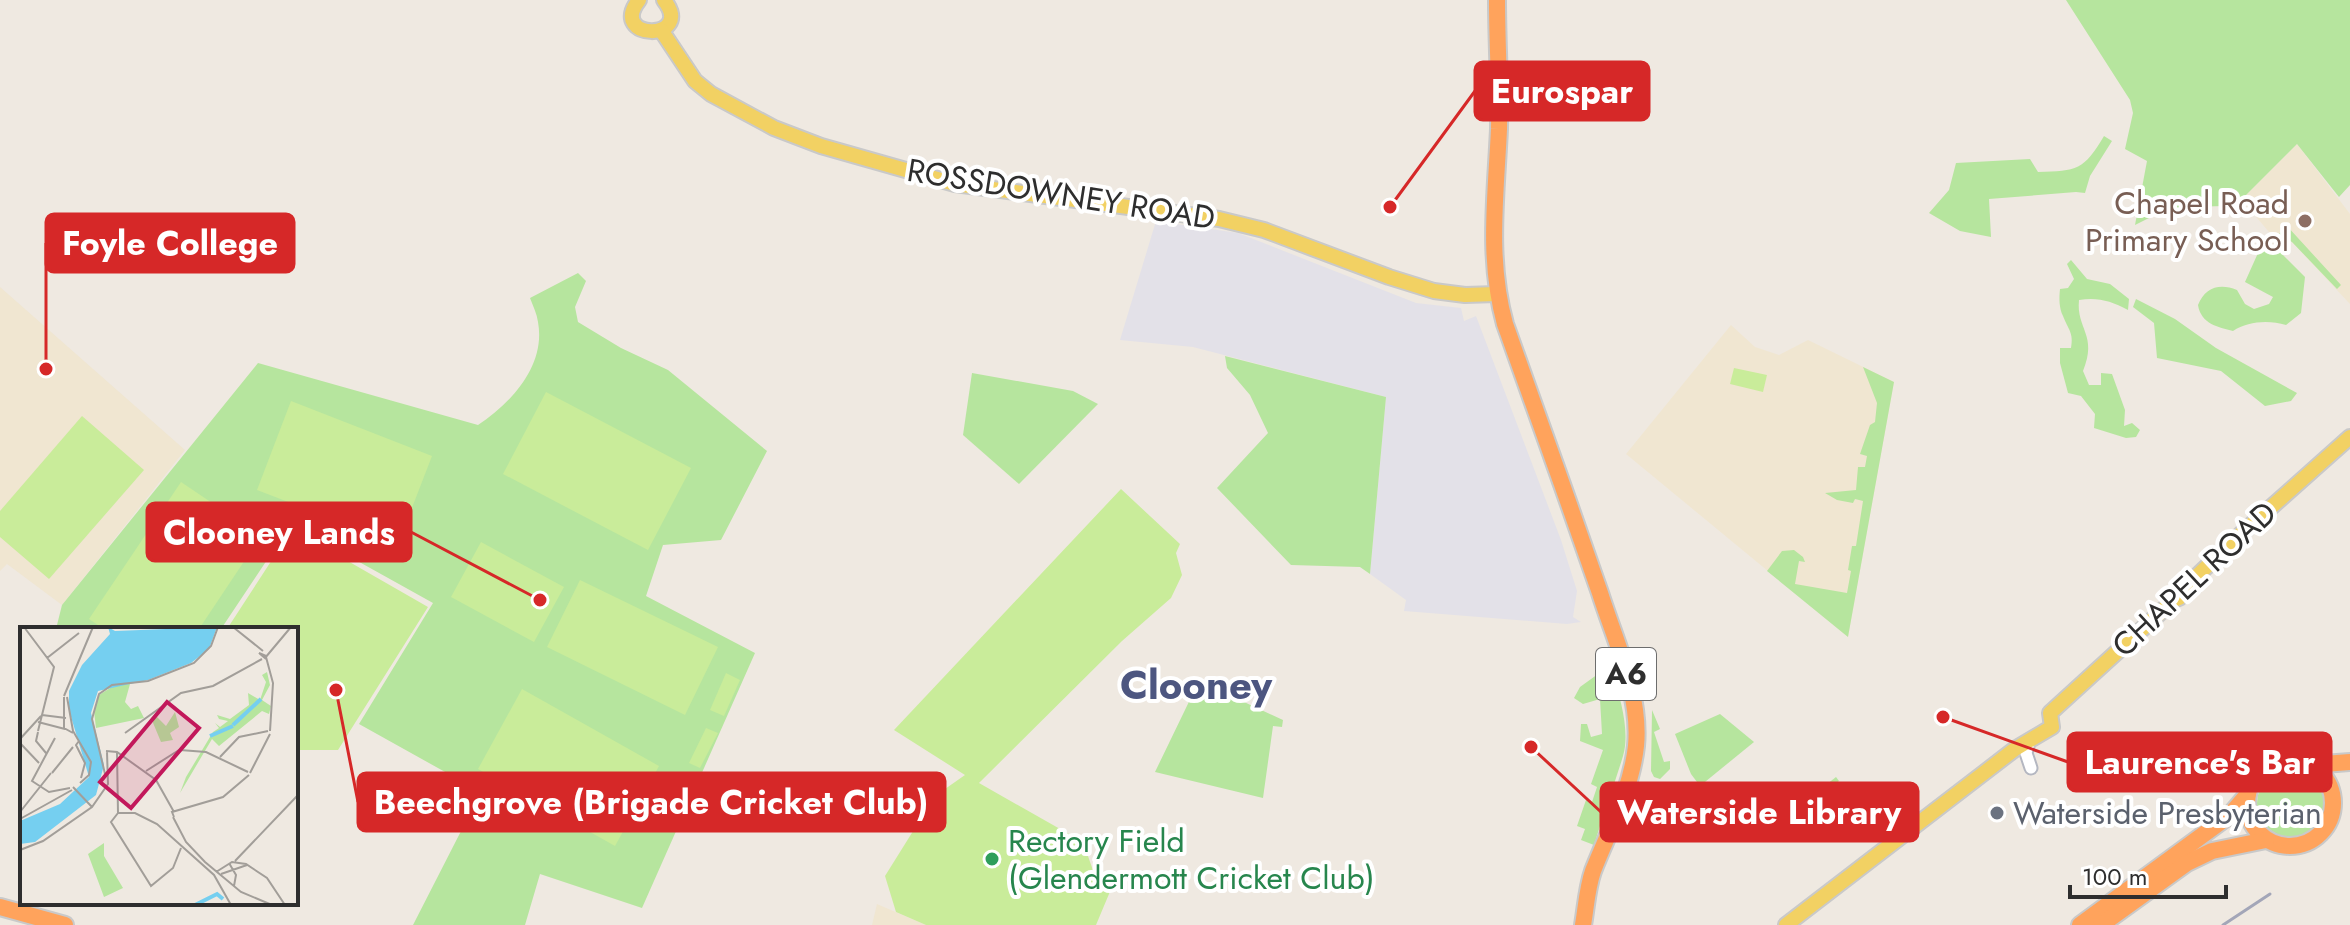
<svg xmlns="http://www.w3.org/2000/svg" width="2350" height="925" font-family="Jost,sans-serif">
  <rect width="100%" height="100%" fill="#efe9e1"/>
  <path fill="#e3e1e8" d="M 1156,221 L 1238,233 L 1416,303 L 1461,308 L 1464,321 L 1476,316 L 1561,540 L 1577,591 L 1573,617 L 1581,622 L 1567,624 L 1404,611 L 1406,600 L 1370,574 L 1386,397 L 1193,347 L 1120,340 Z"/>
  <g fill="#f0e6d1">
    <path d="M 2297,144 L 2350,214 L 2350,304 L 2292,242 L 2279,234 L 2269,232 L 2240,198 L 2246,195 Z"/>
    <path d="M 0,287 L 185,450 L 62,605 L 7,564 L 0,571 Z"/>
    <path d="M 1731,325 L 1755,347 L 1779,355 L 1808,340 L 1894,382 L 1848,637 L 1626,454 Z"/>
    <path d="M 877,904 L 926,925 L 872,925 Z"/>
  </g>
  <g fill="#b6e59e">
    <path d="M 2066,0 L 2350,0 L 2350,185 L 2339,197 L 2297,144 L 2246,195 L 2225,206 L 2186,207 L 2155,215 L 2135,225 L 2147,161 L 2125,149 L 2133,113 L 2130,100 Z"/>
    <path d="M 2104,136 L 2112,141 L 2090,176 L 2085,193 L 2076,192 L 1989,199 L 1991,237 L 1960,231 L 1929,213 L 1949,190 L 1956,163 L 2030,159 L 2038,172 C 2077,171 2084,170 2104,136 Z"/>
    <path d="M 2287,226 L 2341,285 L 2337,289 L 2292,242 L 2279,234 Z"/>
    <path d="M 2269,247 L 2280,252 L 2305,277 L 2301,313 L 2286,325 C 2269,320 2248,321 2233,331 C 2218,327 2201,324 2198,305 C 2205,287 2220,283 2237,290 L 2245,304 L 2254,309 L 2269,304 L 2273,297 L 2245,282 L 2258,253 Z"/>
    <path d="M 2071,260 L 2087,279 L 2110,284 L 2129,299 L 2128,310 C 2111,301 2098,297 2079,300 C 2076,329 2098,335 2083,371 L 2089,385 L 2101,385 L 2101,373 L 2112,374 L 2125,410 L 2124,426 L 2132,423 L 2140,430 L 2136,437 L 2126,438 L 2094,428 L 2095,414 L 2081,396 L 2068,393 L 2060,363 L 2060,348 L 2071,348 C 2074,333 2068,329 2063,316 C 2059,308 2059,298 2060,289 L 2068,288 L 2074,279 L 2067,264 Z"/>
    <path d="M 578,273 L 586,281 L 575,307 L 578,322 L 621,348 L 668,370 L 767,451 L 721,540 L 663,545 L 646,596 L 755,653 L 642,908 L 540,874 L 525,925 L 413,925 L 481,792 L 359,724 L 433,603 L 291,524 L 221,629 L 56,629 L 62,605 L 258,363 L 478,425 C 511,403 546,366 538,322 C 537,314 533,306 530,298 Z"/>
    <path d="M 2136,299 L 2175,319 L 2216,348 L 2297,393 L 2291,401 L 2265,406 L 2221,371 L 2157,358 L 2154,323 L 2133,307 Z"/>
    <path d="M 1225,356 L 1386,397 L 1370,574 L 1360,567 L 1291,565 L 1217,488 L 1268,433 L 1250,395 L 1227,368 Z"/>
    <path d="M 1863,367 L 1894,382 L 1848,637 L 1767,571 L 1782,551 L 1794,550 L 1803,557 L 1805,562 L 1799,561 L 1795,584 L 1847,593 L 1851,571 L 1848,570 L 1852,546 L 1856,546 L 1863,501 L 1855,499 L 1853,503 L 1837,500 L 1825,493 L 1856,490 L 1858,467 L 1865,467 L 1867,456 L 1860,454 L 1870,425 L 1875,422 L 1877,403 Z"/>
    <path d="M 972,373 L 1073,391 L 1098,404 L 1019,484 L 963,435 Z"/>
    <path d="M 1598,674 L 1613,676 C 1621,699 1630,733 1623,756 C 1614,786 1603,815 1594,845 L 1581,840 L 1585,829 L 1577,826 L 1586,800 L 1592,802 L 1597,787 L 1591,784 L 1603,750 L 1580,741 L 1581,724 L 1587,724 L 1591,737 L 1602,734 L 1600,699 L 1583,704 L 1574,698 L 1580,687 Z"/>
    <path d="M 1199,681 L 1283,720 L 1282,727 L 1273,726 L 1263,798 L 1155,772 Z"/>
    <path d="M 1652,710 L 1660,729 L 1654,732 L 1664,762 L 1670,761 L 1670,769 L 1660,779 L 1654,777 L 1651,771 Z"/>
    <path d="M 1720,714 L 1754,742 L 1700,786 L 1691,774 L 1675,734 Z"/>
    <circle cx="2291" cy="803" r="34"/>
    <path d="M 1836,777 L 1839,781 L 1768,837 L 1766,835 L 1768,831 Z"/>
  </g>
  <g fill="#c9ec9a">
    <path d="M 1734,368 L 1767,375 L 1763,392 L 1730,384 Z"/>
    <path d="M 546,392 L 691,468 L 648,550 L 503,474 Z"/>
    <path d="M 291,401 L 432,456 L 398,544 L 257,490 Z"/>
    <path d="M 82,416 L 144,470 L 49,579 L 0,537 L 0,511 Z"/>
    <path d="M 181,482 L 261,536 L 199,629 L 104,629 L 89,619 Z"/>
    <path d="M 1121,489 L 1180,544 L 1176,553 L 1182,575 L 1171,598 L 1122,641 L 979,783 L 1083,842 L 1095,876 L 1114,882 L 1096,925 L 926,925 L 896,912 L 885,876 L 935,796 L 965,775 L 894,730 Z"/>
    <path d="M 292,529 L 428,607 L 338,750 L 296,750 L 296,629 L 227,629 Z"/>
    <path d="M 481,542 L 564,587 L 534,642 L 451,597 Z"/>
    <path d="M 580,580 L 718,647 L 685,715 L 547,647 Z"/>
    <path d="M 726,673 L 740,680 L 724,716 L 710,710 Z"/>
    <path d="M 522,689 L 659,766 L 615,846 L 478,769 Z"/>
    <path d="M 706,728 L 718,733 L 700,768 L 689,763 Z"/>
  </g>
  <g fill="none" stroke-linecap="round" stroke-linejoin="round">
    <defs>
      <path id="minor" d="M 2030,739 L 2026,753 L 2031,768"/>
      <g id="major">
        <path d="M 639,0 C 607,41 696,42 664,0"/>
        <path d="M 661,30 L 695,81 L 711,94 L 774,128 L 821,146 L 955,184 L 1219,219 L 1264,230 L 1389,277 L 1434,291 L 1465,295 L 1497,294"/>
        <path d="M 1786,925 L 2015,749 L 2052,727 L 2050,713 L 2174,600 L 2179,598 L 2180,592 L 2241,534 L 2350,437"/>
      </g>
      <g id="highway">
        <path d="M 1497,0 C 1497,43 1500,86 1499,129 C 1496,195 1487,259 1505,324 C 1537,414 1569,503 1600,593 C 1615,641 1641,694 1636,746 C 1631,791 1609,830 1593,871 C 1587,888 1586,908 1583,925"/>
        <circle cx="2290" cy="803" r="43"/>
        <path d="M 2311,765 L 2350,762"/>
        <path d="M 0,907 L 65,925"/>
        <path d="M 2080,925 L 2230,815 L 2248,794"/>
        <path d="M 2101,925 L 2187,863 L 2212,851 L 2266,840"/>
      </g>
    </defs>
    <use href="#minor" stroke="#b4b7c1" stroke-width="15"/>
    <use href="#major" stroke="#c9c9c9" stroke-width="18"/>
    <use href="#highway" stroke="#c9c9c9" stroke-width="20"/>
    <use href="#minor" stroke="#fff" stroke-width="11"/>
    <use href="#major" stroke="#f2d163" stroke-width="14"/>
    <use href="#highway" stroke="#ffa35c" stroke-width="16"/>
    <path stroke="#a3a6b8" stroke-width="3" d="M 2223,925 L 2270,894"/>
  </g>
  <circle fill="#8d6e63" stroke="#fff" stroke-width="3" cx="2305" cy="221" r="8"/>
  <circle fill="#6b7280" stroke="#fff" stroke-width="3" cx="1997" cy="813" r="8"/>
  <circle fill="#2e9e5b" stroke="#fff" stroke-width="3" cx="992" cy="859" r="8"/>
  <g text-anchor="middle" stroke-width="8" stroke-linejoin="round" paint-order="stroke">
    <rect fill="#fff" stroke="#6d6d6d" stroke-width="2" x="1596" y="648" width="60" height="52" rx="6"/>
    <g font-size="30" font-weight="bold" fill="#2e2e2e">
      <text x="1626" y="684">A6</text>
    </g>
    <g font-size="32" fill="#2e2e2e" stroke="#fff">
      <text transform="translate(1061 194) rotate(9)" y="11">ROSSDOWNEY ROAD</text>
      <text transform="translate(2194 579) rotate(-43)" y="11">CHAPEL ROAD</text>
    </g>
    <g font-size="32" fill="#785e54" stroke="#fff" text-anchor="end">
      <text x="2289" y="214">Chapel Road<tspan x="2289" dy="37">Primary School</tspan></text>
    </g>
    <g font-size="32" fill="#5b616d" stroke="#fff" text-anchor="start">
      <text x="2013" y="824">Waterside Presbyterian</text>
    </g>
    <g font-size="32" fill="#27864d" stroke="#fff" text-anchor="start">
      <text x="1008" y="852">Rectory Field<tspan x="1008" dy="37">(Glendermott Cricket Club)</tspan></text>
    </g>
    <g font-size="40" font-weight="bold" fill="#4d5680" stroke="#fff">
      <text x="1196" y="699">Clooney</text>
    </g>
  </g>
  <g transform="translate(20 627)">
    <rect width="278" height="278" fill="#efe9e1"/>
    <path d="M 247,45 L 250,58 L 242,73 L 251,79 L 249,87 L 242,84 L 199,119 L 192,112 L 160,166 L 166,150 L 193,105 L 199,101 L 195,96 L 200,100 L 208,94 L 199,92 L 197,88 L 210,92 L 229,78 L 228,66 L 240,73 L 246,55 L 242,48 ZM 110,57 L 105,75 L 111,82 L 118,79 L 124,91 L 76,101 L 74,84 L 79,68 L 95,58 ZM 155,85 L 159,100 L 150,106 L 153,113 L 141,115 L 131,91 L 135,88 L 146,99 ZM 84,216 L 84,229 L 103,261 L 84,270 L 68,227 Z" fill="#b6e59e"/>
    <path d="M 88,0 L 95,4 L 197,0 L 189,22 L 171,36 L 128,53 L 78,64 L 71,86 L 84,138 L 76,168 L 15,215 L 0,217 L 0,194 L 40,177 L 69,150 L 49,83 L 49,64 L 62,38 L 90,7 Z" fill="#75cff0"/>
    <path fill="none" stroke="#75cff0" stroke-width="4" d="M 213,98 L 241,72M 190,109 L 213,99M 175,278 L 197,267 L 203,272"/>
    <path fill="none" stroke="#a29e99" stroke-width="2" d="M 4,0 L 34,40 L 18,104M 213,0 L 243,24M 246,29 L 239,26 L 245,31 L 271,0M 246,30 L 253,56 L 250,104M 27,31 L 59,6M 44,69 L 73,0M 44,70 L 44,101 L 53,106M 47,70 L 53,104 L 71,135 L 69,148 L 60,156M 22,88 L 46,91M 18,95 L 45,102M 18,105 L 16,114 L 26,126M 105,106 L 161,66 L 193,59 L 242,32M 35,111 L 12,154 L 29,165 L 50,161M 0,112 L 21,89M 59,114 L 56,118 L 65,136 L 61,151M 0,116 L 19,136M 160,123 L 186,125 L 228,145M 86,124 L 97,125 L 136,153 L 154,185M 97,125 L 98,186 L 115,186 L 137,197 L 194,248 L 211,278M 200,130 L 219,110 L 248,104M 126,144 L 159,123M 32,146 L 53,120M 230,146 L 250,107M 85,147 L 72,92 L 79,67 L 92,58 L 128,54 L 174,36 L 191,19 L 198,0M 53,160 L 72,180M 0,185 L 31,146M 98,186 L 91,195 L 131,259 L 153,241 L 161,221M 153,190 L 166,215 L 185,235 L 221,265 L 252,278M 154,190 L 152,185 L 203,170 L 229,148M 0,192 L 52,163M 0,223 L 23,214 L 72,180 L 88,157 L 87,125M 215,234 L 278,168M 209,236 L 216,248 L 214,259M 196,245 L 212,235 L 226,237 L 247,251 L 265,278M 201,247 L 227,238"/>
    <path fill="#c2185b" fill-opacity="0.15" stroke="#c2185b" stroke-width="4" d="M 147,75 L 179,101 L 111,181 L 80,155 Z"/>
    <rect width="278" height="278" fill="none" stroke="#2e2e2e" stroke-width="4"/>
  </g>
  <path fill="none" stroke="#d62828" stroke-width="3" d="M1390 207L1475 91M46 369L46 243M540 600L411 532M1943 717L2068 762M336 690L358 802M1531 747L1601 812"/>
  <g fill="#d62828" stroke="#fff" stroke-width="3">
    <circle cx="1390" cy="207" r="8"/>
    <circle cx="46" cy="369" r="8"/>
    <circle cx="540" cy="600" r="8"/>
    <circle cx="1943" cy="717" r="8"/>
    <circle cx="336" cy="690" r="8"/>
    <circle cx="1531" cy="747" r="8"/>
  </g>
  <g fill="#d62828" stroke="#d62828" stroke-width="3">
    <rect x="1475" y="62" width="174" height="58" rx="8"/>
    <rect x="46" y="214" width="248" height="58" rx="8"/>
    <rect x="147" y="503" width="264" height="58" rx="8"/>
    <rect x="2068" y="733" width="263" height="58" rx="8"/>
    <rect x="358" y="773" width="587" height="58" rx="8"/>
    <rect x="1601" y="783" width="317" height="58" rx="8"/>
  </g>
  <g font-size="34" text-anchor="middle" font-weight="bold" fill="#fff">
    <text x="1562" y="103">Eurospar</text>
    <text x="170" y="255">Foyle College</text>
    <text x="279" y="544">Clooney Lands</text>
    <text x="2200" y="774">Laurence's Bar</text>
    <text x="651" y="814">Beechgrove (Brigade Cricket Club)</text>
    <text x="1759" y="824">Waterside Library</text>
  </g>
  <path d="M2070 885v12h156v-12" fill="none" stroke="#2e2e2e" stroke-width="4"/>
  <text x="2082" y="885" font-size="24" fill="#2e2e2e" stroke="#ffffff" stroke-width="6" paint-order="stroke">100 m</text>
</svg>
